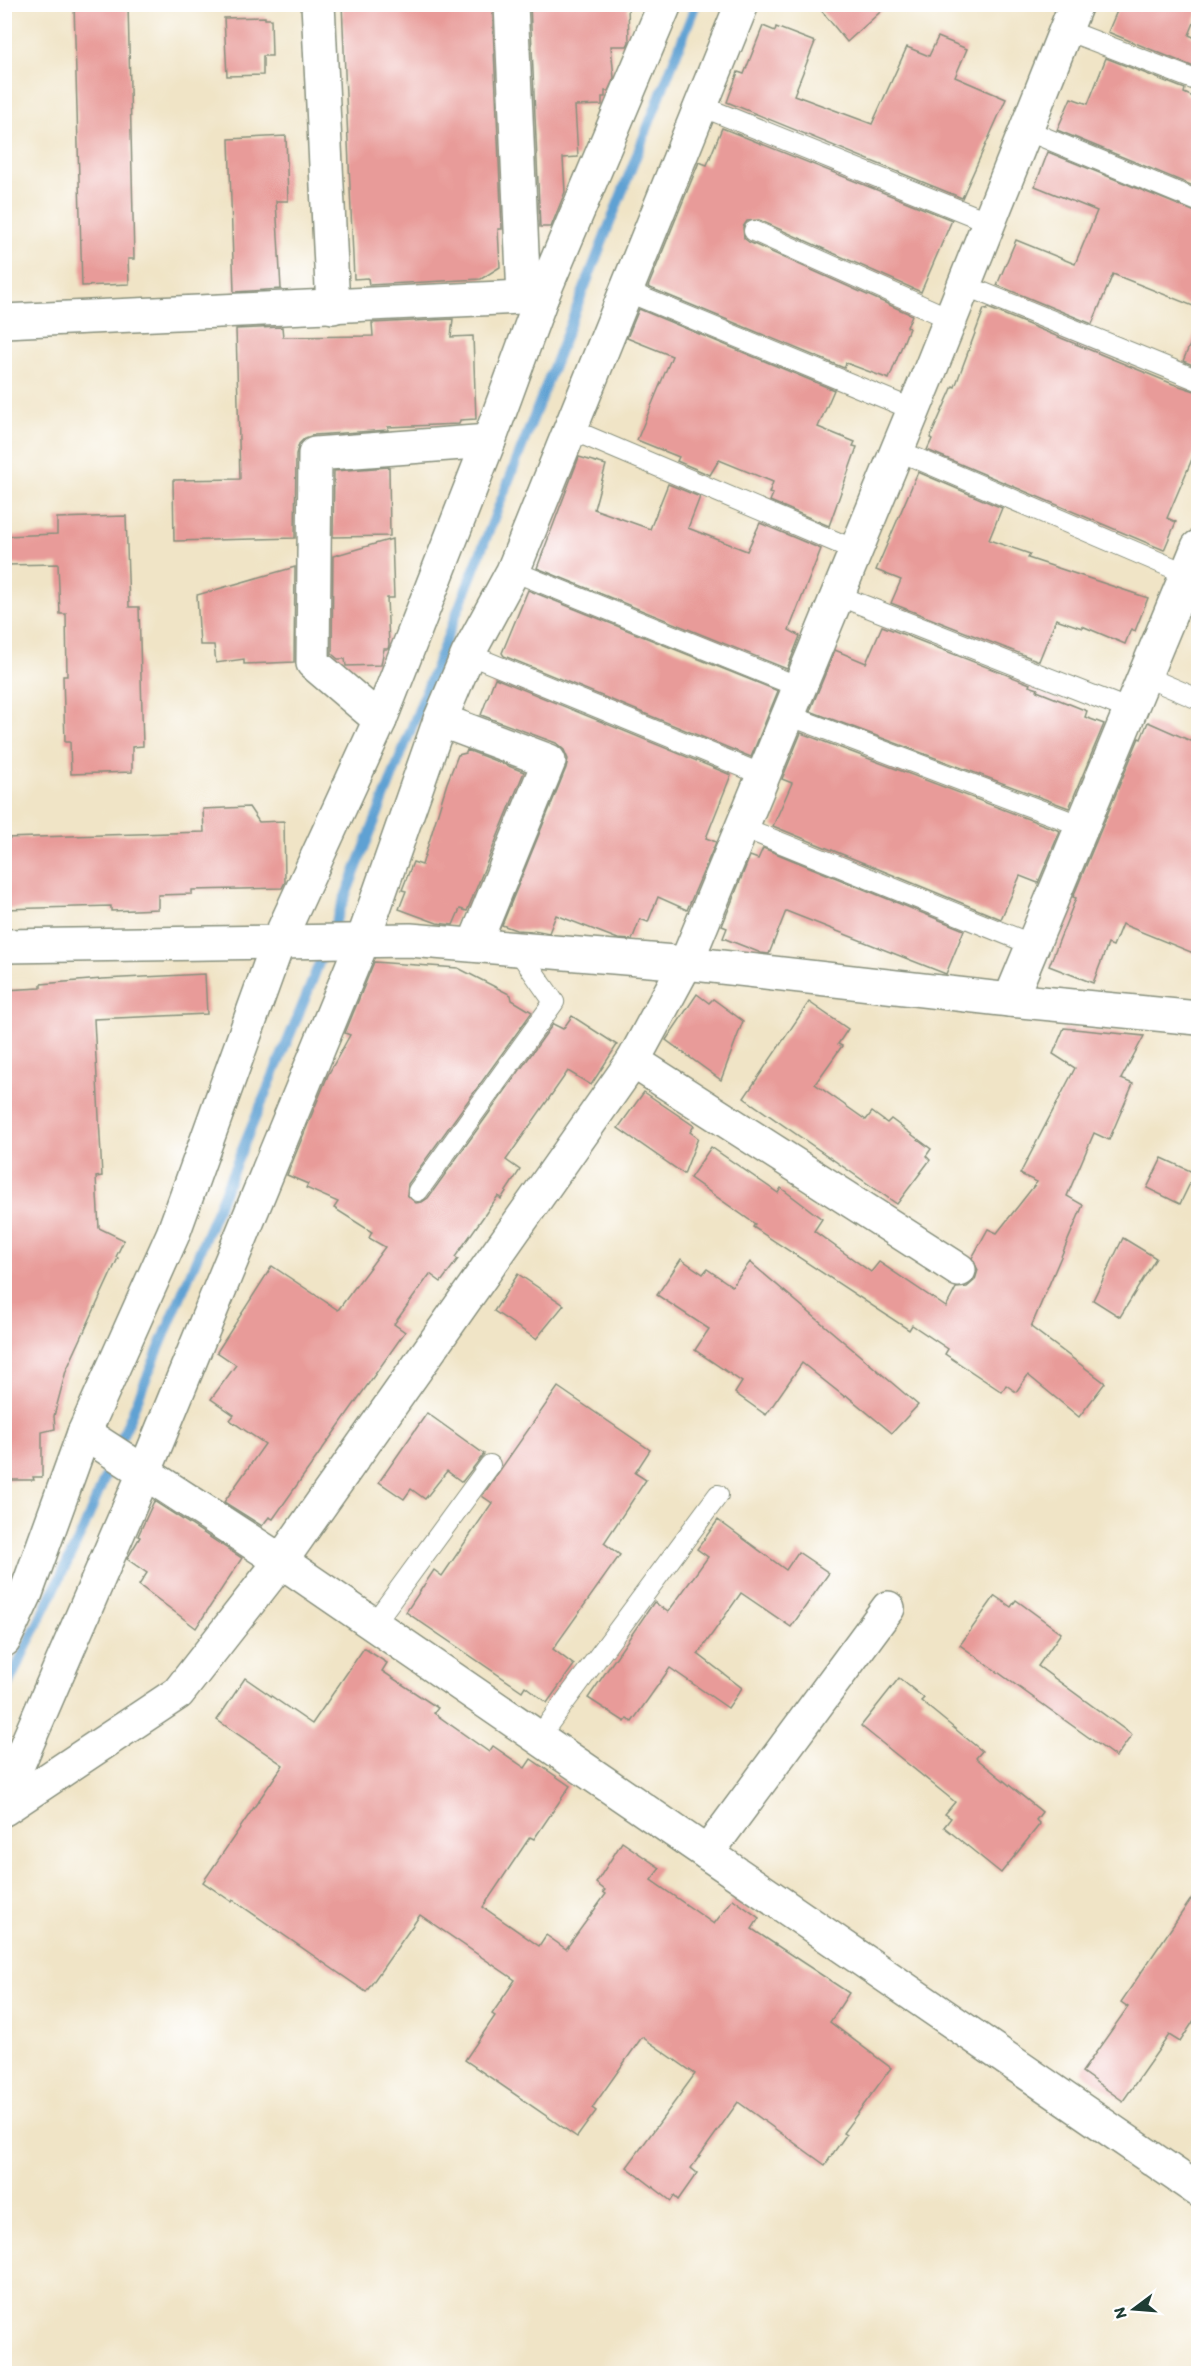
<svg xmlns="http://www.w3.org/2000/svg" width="1203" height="2378" font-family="Itim,sans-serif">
  <rect width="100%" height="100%" fill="#fff"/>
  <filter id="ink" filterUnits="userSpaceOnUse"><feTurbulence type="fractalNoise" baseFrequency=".0167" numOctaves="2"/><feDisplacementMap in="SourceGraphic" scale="12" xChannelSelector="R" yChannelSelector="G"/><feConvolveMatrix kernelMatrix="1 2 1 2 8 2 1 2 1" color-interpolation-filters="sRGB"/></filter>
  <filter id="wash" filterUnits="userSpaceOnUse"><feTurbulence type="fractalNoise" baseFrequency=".008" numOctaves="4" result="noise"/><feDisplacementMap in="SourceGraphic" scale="24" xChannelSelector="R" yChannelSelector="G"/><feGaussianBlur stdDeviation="1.35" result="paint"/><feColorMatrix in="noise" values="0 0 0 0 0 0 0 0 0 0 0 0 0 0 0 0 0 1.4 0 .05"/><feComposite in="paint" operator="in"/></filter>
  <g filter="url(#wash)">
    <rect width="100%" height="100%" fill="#f0e4c6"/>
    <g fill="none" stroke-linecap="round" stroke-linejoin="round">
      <path stroke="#5fa1d3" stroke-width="10" d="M 4,1693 L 83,1530 L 305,999 L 696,4"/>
    </g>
    <g id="blocks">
      <g fill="#e89b99">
        <path d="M 74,4 L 128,4 L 134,259 L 128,259 L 129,284 L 82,286 Z"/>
        <path d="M 342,4 L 492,4 L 502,229 L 498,229 L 500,267 L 481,279 L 369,285 L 368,278 L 354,279 Z"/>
        <path d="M 530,4 L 628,4 L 629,42 L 627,46 L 611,46 L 614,78 L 608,91 L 605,91 L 605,97 L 602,97 L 602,105 L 575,106 L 578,157 L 563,158 L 565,192 L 551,227 L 540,227 Z"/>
        <path d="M 816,4 L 889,4 L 847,42 Z"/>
        <path d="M 1120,4 L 1198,4 L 1198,13 L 1189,35 L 1198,39 L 1198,55 L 1194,67 L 1108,32 Z"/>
        <path d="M 265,17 L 265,19 L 271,19 L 272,56 L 263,56 L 263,75 L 227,76 L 224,18 Z"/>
        <path d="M 763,26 L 775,31 L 776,27 L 815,42 L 794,95 L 872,124 L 907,47 L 929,56 L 938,37 L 967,49 L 955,77 L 1006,99 L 962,198 L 727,102 L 738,72 L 744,74 Z"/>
        <path d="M 1106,58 L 1185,89 L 1184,93 L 1198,99 L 1198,188 L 1057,130 L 1071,98 L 1088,104 Z"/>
        <path d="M 722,128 L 952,220 L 921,292 L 759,220 L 747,221 L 743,227 L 744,238 L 749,242 L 912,315 L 907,327 L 909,328 L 889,379 L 846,363 L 844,368 L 648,287 L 699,162 L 707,165 Z"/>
        <path d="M 286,136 L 288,201 L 276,201 L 281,289 L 234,292 L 229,139 Z"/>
        <path d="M 1048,152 L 1198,213 L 1198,308 L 1113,274 L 1092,324 L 997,285 L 1016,240 L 1075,264 L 1097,211 L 1035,186 Z"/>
        <path d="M 988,308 L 1173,384 L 1198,392 L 1198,445 L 1167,518 L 1176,522 L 1164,550 L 927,450 L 932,439 L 930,438 L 953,386 L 955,387 L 984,309 L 987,310 Z"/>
        <path d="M 639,309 L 834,390 L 818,427 L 855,442 L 853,446 L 857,447 L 829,526 L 770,501 L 773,494 L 769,493 L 773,482 L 719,460 L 710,475 L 677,461 L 679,457 L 637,440 L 672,356 L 627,338 Z"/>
        <path d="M 453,319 L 451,337 L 473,336 L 476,419 L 460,420 L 459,424 L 388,427 L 388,430 L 314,435 L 305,438 L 299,444 L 296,454 L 295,538 L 174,541 L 173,480 L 240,479 L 236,329 L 282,327 L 283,337 L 373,336 L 372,323 Z"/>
        <path d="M 1198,326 L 1198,367 L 1183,361 Z"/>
        <path d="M 579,457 L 606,465 L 594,509 L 650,529 L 668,484 L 700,497 L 688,528 L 747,551 L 760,523 L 821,549 L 789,630 L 800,636 L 787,669 L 537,568 Z"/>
        <path d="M 389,467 L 390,536 L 333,537 L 334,471 Z"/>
        <path d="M 918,472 L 1002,508 L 989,540 L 1030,554 L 1028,558 L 1148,598 L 1135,631 L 1131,629 L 1125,644 L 1082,626 L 1082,628 L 1056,619 L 1039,661 L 891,603 L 901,580 L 876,570 Z"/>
        <path d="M 126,516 L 129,607 L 139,607 L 143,746 L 132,747 L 132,772 L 71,774 L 70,742 L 65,742 L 63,676 L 67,676 L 66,614 L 60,614 L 58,564 L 4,565 L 4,536 L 57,534 L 57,518 Z"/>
        <path d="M 392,539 L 394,598 L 387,598 L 389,645 L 388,649 L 384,649 L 381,665 L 346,666 L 345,659 L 338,659 L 332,654 L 333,556 Z"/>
        <path d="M 295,567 L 294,662 L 244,664 L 244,659 L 216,663 L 214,645 L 200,645 L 197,595 Z"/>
        <path d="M 528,590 L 778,691 L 751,757 L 504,656 L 502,653 Z"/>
        <path d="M 882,626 L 1030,684 L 1029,686 L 1038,689 L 1037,691 L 1087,711 L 1085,717 L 1104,724 L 1069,808 L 810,711 L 835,650 L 866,663 Z"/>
        <path d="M 495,678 L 731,775 L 706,838 L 716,842 L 687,910 L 658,897 L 648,922 L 640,919 L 632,940 L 618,939 L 556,915 L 549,933 L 534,930 L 533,931 L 516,930 L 502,925 L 566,768 L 568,759 L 564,750 L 556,743 L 481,715 Z"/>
        <path d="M 1148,722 L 1198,744 L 1198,955 L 1122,924 L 1113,946 L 1108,944 L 1093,983 L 1049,966 L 1076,898 L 1073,897 L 1139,738 L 1141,739 Z"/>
        <path d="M 801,733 L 1060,831 L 1038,883 L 1020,876 L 1001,919 L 773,826 L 792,783 L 782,779 Z"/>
        <path d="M 467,750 L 524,772 L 467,911 L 460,909 L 453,925 L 437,923 L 399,909 L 406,891 L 402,890 L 413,862 L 422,865 L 447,783 L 458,755 L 466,753 Z"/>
        <path d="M 249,807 L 259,822 L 284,821 L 285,882 L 282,888 L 192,890 L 192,894 L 158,895 L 158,909 L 111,911 L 111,906 L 4,909 L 4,838 L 204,832 L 203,809 Z"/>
        <path d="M 763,848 L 964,930 L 946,974 L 786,911 L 769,954 L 761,953 L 723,938 L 727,928 L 722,926 L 750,856 L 758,859 Z"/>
        <path d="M 374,962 L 458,968 L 511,995 L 512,1000 L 532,1012 L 408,1184 L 407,1195 L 416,1203 L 422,1202 L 428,1198 L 553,1024 L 563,1029 L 572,1016 L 617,1045 L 591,1085 L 568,1071 L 506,1160 L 520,1170 L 501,1199 L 498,1196 L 455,1257 L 458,1259 L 441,1282 L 430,1274 L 394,1324 L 405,1332 L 273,1519 L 269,1517 L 262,1526 L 224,1502 L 265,1444 L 230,1420 L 234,1415 L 211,1399 L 236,1365 L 217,1352 L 272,1266 L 338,1310 L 385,1247 L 369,1238 L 372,1232 L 334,1208 L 338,1202 L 306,1188 L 308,1184 L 287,1175 L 328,1075 L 350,1035 L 345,1033 Z"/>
        <path d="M 205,974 L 207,1014 L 94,1019 L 102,1176 L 96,1177 L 99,1228 L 124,1240 L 116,1257 L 118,1258 L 66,1371 L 54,1416 L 55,1429 L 42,1432 L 42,1477 L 33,1477 L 34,1480 L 4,1480 L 4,990 L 41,988 L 41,984 L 102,979 Z"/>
        <path d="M 697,994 L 709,1003 L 713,999 L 743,1021 L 721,1080 L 666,1040 Z"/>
        <path d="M 809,1002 L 848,1029 L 838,1044 L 842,1046 L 815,1084 L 866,1120 L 872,1112 L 887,1123 L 891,1119 L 931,1149 L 926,1156 L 930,1160 L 897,1204 L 744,1098 Z"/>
        <path d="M 1064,1028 L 1144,1036 L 1121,1079 L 1133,1084 L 1109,1140 L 1094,1133 L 1067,1196 L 1083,1205 L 1031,1327 L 1105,1383 L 1079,1417 L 1028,1375 L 1016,1392 L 1006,1385 L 1002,1392 L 945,1354 L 948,1349 L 912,1325 L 909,1330 L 753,1227 L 755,1224 L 690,1178 L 711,1147 L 778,1193 L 781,1188 L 822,1219 L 814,1231 L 871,1272 L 879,1262 L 946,1307 L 956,1288 L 967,1287 L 975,1280 L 978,1270 L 972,1258 L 988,1229 L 997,1233 L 1037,1182 L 1020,1174 L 1075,1068 L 1053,1054 Z"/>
        <path d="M 644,1092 L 694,1126 L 690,1132 L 698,1138 L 684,1174 L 618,1128 Z"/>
        <path d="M 1162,1158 L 1195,1173 L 1180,1204 L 1147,1188 Z"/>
        <path d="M 1123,1238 L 1156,1258 L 1120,1317 L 1093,1300 Z"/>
        <path d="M 681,1259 L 703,1274 L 707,1269 L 732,1286 L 750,1262 L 918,1405 L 892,1433 L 847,1396 L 845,1397 L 802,1363 L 766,1415 L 735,1393 L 742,1382 L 695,1350 L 709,1329 L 657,1295 Z"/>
        <path d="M 518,1274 L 564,1305 L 536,1339 L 494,1311 Z"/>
        <path d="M 558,1387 L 650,1450 L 635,1473 L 646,1480 L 604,1543 L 620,1555 L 553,1649 L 574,1665 L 547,1703 L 525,1686 L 522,1691 L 406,1612 L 434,1570 L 442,1576 L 492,1503 L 482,1496 Z"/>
        <path d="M 427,1413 L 484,1454 L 462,1482 L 447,1471 L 425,1499 L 411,1489 L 404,1499 L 379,1482 Z"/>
        <path d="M 154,1501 L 242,1558 L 196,1628 L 139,1585 L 147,1573 L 127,1559 L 140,1537 L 138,1536 Z"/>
        <path d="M 718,1520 L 786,1570 L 798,1552 L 829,1573 L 791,1627 L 741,1593 L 698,1654 L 742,1688 L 728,1708 L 670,1668 L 632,1722 L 627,1719 L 625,1722 L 588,1698 L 654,1602 L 668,1612 L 708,1557 L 697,1549 Z"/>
        <path d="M 995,1596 L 1011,1607 L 1016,1600 L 1061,1633 L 1038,1666 L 1132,1735 L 1116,1757 L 960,1645 Z"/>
        <path d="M 364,1648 L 387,1663 L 382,1671 L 438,1708 L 434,1713 L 489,1752 L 493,1746 L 525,1768 L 531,1759 L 570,1786 L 534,1839 L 530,1837 L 483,1907 L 539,1946 L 546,1935 L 566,1949 L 606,1894 L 603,1892 L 605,1890 L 596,1883 L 622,1842 L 660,1868 L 651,1880 L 714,1924 L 733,1899 L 759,1918 L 752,1929 L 849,1993 L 830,2022 L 891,2068 L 843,2133 L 846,2135 L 825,2165 L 738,2102 L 691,2168 L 697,2173 L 678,2200 L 674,2196 L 671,2201 L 627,2167 L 695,2074 L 642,2037 L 592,2108 L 596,2111 L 577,2137 L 465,2060 L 495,2016 L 492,2014 L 515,1980 L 420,1915 L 366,1992 L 233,1900 L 232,1902 L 203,1882 L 283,1765 L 217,1720 L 245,1678 L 312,1724 Z"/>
        <path d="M 899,1678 L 924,1698 L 921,1701 L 982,1751 L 976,1758 L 1042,1812 L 1036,1820 L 1040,1824 L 1001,1873 L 944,1827 L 951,1818 L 945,1814 L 955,1802 L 861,1726 Z"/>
        <path d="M 1198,1889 L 1198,2014 L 1180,2042 L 1169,2035 L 1123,2101 L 1082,2072 L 1128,2007 L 1121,2002 Z"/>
      </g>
    </g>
  </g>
  <g filter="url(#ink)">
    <use href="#blocks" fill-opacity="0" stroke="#88907d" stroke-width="1.5"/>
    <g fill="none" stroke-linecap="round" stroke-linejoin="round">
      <defs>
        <g id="lane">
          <path d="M 1066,30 L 1198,81"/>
          <path d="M 701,106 L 989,222"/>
          <path d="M 1026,130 L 1198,201"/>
          <path d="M 754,231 L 951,319"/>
          <path d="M 964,285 L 1198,380"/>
          <path d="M 626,291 L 914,410"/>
          <path d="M 570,429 L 855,550"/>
          <path d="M 897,450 L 1187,574"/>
          <path d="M 513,571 L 799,687"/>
          <path d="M 837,595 L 1130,710"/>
          <path d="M 468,654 L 763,775"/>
          <path d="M 1144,676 L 1198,699"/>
          <path d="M 788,715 L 1082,826"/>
          <path d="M 742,827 L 1033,945"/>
          <path d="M 418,1191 L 554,1002 L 517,949"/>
          <path d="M 373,1625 L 490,1465"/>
          <path d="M 538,1738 L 718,1495"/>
        </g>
        <g id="street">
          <path d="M 318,4 L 333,307"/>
          <path d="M 511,4 L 524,297"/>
          <path d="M 4,321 L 542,296"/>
          <path d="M 380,720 L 313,663 L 315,454 L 489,441"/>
          <path d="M 440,720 L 549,761 L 474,945"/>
          <path d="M 4,946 L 410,940 L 686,963 L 1010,1000 L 1198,1018"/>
          <path d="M 1010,1000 L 1198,547"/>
          <path d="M 633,1061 L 959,1270"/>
          <path d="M 84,1433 L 281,1561 L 1198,2190"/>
          <path d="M 4,1640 L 26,1593 L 84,1433 L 173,1234 L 279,940 L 380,720 L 489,441 L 542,296 L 665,4"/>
          <path d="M 4,1797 L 145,1471 L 363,940 L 440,720 L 468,654 L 513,571 L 742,4"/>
          <path d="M 4,1809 L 178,1693 L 281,1561 L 633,1061 L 686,963 L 929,373 L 1076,4"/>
          <path d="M 707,1853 L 888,1608"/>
        </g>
      </defs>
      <use href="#lane" stroke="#88907d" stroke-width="22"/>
      <use href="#street" stroke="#88907d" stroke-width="36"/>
      <use href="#lane" stroke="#fff" stroke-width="20"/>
      <use href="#street" stroke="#fff" stroke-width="33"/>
    </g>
  </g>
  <rect width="1203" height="2378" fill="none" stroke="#fff" stroke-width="24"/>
  <g transform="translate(1134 2309) rotate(254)" stroke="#ffffff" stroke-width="4.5" paint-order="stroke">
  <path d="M0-4.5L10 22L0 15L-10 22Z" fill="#1f3d34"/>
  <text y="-9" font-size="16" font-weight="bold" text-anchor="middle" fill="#1f3d34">N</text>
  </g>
</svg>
